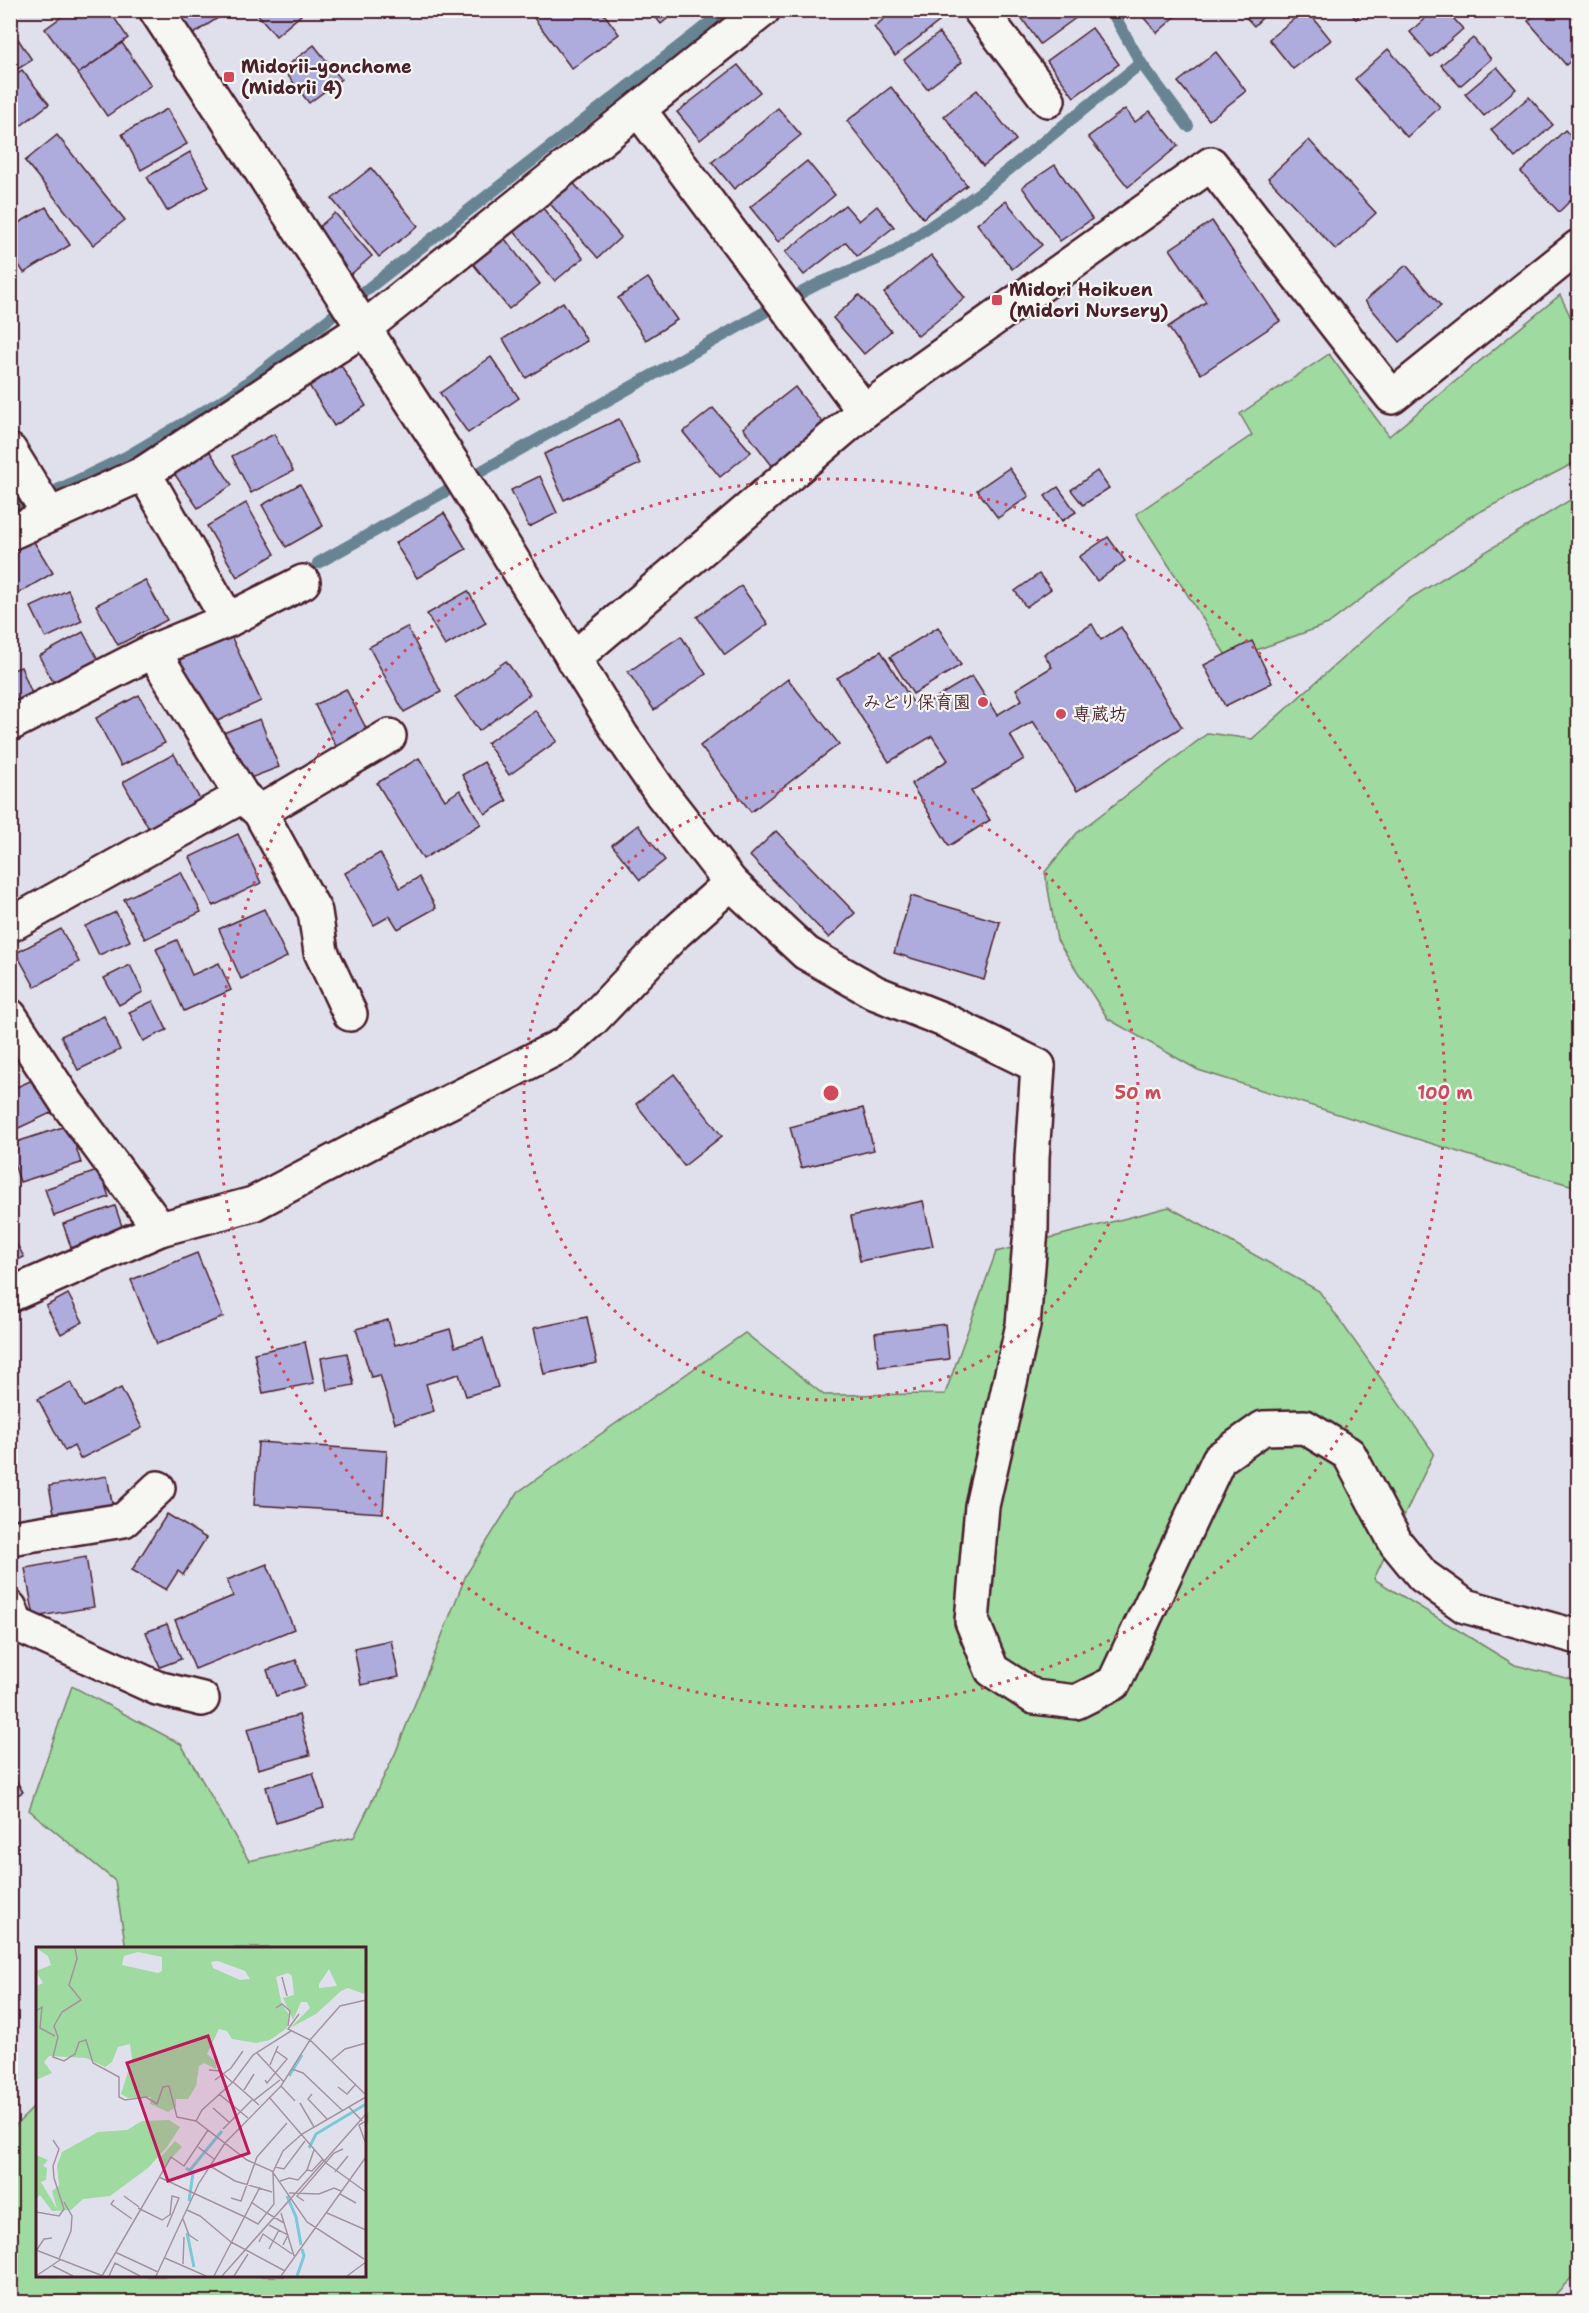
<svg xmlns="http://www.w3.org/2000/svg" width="1589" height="2313" font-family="'Shantell Sans','Klee One',sans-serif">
  <rect width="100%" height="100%" fill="#e0e0ec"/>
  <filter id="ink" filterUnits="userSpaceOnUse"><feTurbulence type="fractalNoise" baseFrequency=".0167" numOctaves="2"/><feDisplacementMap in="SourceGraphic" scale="12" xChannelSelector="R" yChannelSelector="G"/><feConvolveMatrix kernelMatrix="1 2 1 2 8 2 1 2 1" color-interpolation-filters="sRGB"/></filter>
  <g filter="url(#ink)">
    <g fill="#9fdaa1" stroke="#747c66" stroke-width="1.5">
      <path d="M 1560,295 L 1578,332 L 1578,461 L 1468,518 L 1328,624 L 1229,660 L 1136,514 L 1252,435 L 1240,414 L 1329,354 L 1389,436 Z"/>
      <path d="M 1578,495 L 1578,1187 L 1522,1172 L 1198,1070 L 1108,1019 L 1057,940 L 1045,872 L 1077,833 L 1208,733 L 1252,739 L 1409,599 Z"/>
      <path d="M 1169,1207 L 1319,1291 L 1434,1453 L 1374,1579 L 1515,1665 L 1578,1681 L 1578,2271 L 1548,2302 L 11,2302 L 10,2131 L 37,2104 L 38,2276 L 364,2276 L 364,1948 L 126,1948 L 115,1881 L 29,1810 L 72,1686 L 181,1744 L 249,1861 L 354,1837 L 395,1754 L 466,1575 L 518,1492 L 745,1333 L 824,1395 L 945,1394 L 996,1252 Z"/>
    </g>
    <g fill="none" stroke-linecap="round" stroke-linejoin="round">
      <g stroke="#678493" stroke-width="12">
        <path d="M 1111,10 L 1141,63 L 1188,126"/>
        <path d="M 10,513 L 126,457 L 230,396 L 726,10"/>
        <path d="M 318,563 L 772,308 L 820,283 L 890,254 L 981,192 L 1141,63"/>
      </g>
    </g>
    <g fill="#aeacdd" stroke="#4a1f2b" stroke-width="1.5">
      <path d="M 71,10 L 109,10 L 128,38 L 78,74 L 45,29 Z"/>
      <path d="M 160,10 L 226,10 L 227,12 L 181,42 Z"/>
      <path d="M 254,10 L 298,10 L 301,15 L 276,36 Z"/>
      <path d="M 528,10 L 601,10 L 619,34 L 572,69 Z"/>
      <path d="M 650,10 L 678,10 L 661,24 Z"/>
      <path d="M 895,10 L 932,10 L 940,21 L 895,56 L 874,27 Z"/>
      <path d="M 1016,10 L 1079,10 L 1081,14 L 1040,44 Z"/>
      <path d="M 1137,10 L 1183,10 L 1157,33 Z"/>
      <path d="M 1239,10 L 1270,10 L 1254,26 Z"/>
      <path d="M 1305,10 L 1307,10 L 1331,40 L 1293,69 L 1269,39 Z"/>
      <path d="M 1348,10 L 1364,10 L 1356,19 Z"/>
      <path d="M 1434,10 L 1446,10 L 1463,29 L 1431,57 L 1410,32 Z"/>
      <path d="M 1540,10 L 1569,10 L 1578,21 L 1578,54 L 1566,65 L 1528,21 Z"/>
      <path d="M 1092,28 L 1119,64 L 1074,97 L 1047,61 Z"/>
      <path d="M 939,33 L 962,62 L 927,89 L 904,60 Z"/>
      <path d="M 16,36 L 32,60 L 10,74 L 10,39 Z"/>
      <path d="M 1473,38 L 1491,59 L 1460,86 L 1441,65 Z"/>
      <path d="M 122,43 L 151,85 L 107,116 L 78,74 Z"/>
      <path d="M 314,45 L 341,79 L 309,103 L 283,69 Z"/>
      <path d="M 1388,49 L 1440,107 L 1407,137 L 1355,79 Z"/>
      <path d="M 1216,52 L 1246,91 L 1209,120 L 1178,82 Z"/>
      <path d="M 738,65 L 760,92 L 700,140 L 677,112 Z"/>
      <path d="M 1497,67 L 1516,89 L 1484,116 L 1465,94 Z"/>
      <path d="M 22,70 L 49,104 L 10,134 L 10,78 Z"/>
      <path d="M 891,87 L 967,185 L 923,218 L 847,121 Z"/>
      <path d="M 977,90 L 1016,140 L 983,166 L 944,116 Z"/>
      <path d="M 1529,97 L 1553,125 L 1515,158 L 1491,130 Z"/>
      <path d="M 778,108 L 801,135 L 734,189 L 712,162 Z"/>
      <path d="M 167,109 L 187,144 L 141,170 L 122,134 Z"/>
      <path d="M 1125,109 L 1135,122 L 1150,111 L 1178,146 L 1128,187 L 1088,137 Z"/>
      <path d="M 1565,130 L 1578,144 L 1578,193 L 1559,212 L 1521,172 Z"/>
      <path d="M 57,135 L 125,220 L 93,245 L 25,161 Z"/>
      <path d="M 1309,140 L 1376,213 L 1336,250 L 1268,178 Z"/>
      <path d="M 190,152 L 209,187 L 167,211 L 147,177 Z"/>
      <path d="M 807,161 L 835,195 L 778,242 L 750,207 Z"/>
      <path d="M 1055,165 L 1092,219 L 1060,241 L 1022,187 Z"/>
      <path d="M 371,168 L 418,226 L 379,257 L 332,199 Z"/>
      <path d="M 285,174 L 309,207 L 295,216 L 272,183 Z"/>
      <path d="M 569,178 L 621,237 L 598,258 L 545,198 Z"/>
      <path d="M 1006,201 L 1042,245 L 1012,269 L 977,224 Z"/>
      <path d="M 538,202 L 583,258 L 555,281 L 509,225 Z"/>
      <path d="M 845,205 L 859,221 L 877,206 L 894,227 L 857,256 L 846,242 L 804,275 L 785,252 Z"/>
      <path d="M 46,207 L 70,245 L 24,273 L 10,251 L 10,228 Z"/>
      <path d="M 335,213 L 372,256 L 342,282 L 305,239 Z"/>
      <path d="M 1212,221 L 1280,321 L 1201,374 L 1168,327 L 1206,302 L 1170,249 Z"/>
      <path d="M 498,230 L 540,284 L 509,309 L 466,255 Z"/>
      <path d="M 931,255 L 965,298 L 918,336 L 884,293 Z"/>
      <path d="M 1406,265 L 1441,306 L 1400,342 L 1365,301 Z"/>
      <path d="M 648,278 L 677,320 L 646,340 L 618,298 Z"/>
      <path d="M 859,295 L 891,331 L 864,354 L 833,318 Z"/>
      <path d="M 563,302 L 587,341 L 526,378 L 503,339 Z"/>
      <path d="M 491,357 L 519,398 L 468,433 L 440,393 Z"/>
      <path d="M 339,362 L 366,406 L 334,426 L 307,382 Z"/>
      <path d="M 795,387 L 829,431 L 777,472 L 743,428 Z"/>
      <path d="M 713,408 L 751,452 L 720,477 L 683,432 Z"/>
      <path d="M 619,419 L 640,464 L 564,500 L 544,454 Z"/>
      <path d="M 274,434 L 293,471 L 251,493 L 232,456 Z"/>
      <path d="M 206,446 L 232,485 L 198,508 L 171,469 Z"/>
      <path d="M 1009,468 L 1029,496 L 998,518 L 977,490 Z"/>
      <path d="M 1097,471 L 1109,488 L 1083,505 L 1071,490 Z"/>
      <path d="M 540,476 L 557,513 L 529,527 L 511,490 Z"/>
      <path d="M 300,484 L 323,526 L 286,547 L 262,505 Z"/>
      <path d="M 1058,487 L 1076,512 L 1062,521 L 1045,496 Z"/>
      <path d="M 246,503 L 275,554 L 237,577 L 207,526 Z"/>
      <path d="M 444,513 L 466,549 L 417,578 L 395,543 Z"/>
      <path d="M 31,537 L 53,573 L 10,598 L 10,549 Z"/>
      <path d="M 1108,537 L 1125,561 L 1097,581 L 1079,557 Z"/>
      <path d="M 1039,574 L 1051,589 L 1026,607 L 1015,591 Z"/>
      <path d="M 145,580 L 167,620 L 118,645 L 96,605 Z"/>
      <path d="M 741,586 L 768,624 L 725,655 L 697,617 Z"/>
      <path d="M 68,590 L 82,621 L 46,638 L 31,607 Z"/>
      <path d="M 468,591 L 486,623 L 445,646 L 427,614 Z"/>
      <path d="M 1092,624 L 1101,640 L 1121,627 L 1182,727 L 1077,791 L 1033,721 L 1010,735 L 1024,759 L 971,791 L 990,820 L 949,846 L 911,784 L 948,760 L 932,736 L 889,762 L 837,678 L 881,651 L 917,709 L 972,676 L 997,715 L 1022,700 L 1016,689 L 1052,667 L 1044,654 Z"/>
      <path d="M 407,627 L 441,692 L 404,712 L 369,647 Z"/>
      <path d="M 938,627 L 961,665 L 913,694 L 890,657 Z"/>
      <path d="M 83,632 L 100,663 L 56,687 L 39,656 Z"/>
      <path d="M 231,636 L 261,701 L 209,725 L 179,660 Z"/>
      <path d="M 681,636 L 706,674 L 654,710 L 628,672 Z"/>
      <path d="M 1252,641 L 1272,683 L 1225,706 L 1204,665 Z"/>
      <path d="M 506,661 L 530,694 L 479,731 L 455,697 Z"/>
      <path d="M 21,667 L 35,701 L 10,711 L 10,671 Z"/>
      <path d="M 788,679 L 839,744 L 751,812 L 700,746 Z"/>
      <path d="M 346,689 L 370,736 L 339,752 L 315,705 Z"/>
      <path d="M 139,695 L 165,743 L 121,766 L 96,718 Z"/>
      <path d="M 535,710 L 557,741 L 509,775 L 487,743 Z"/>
      <path d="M 260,719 L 279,767 L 237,783 L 218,735 Z"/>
      <path d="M 174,754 L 205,808 L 153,836 L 123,782 Z"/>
      <path d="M 419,758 L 445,800 L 460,790 L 481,824 L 423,859 L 377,783 Z"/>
      <path d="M 484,762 L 507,801 L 485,814 L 462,775 Z"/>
      <path d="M 638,825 L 665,860 L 640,880 L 612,845 Z"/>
      <path d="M 776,831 L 855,913 L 829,938 L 750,856 Z"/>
      <path d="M 238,834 L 261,883 L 213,906 L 190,857 Z"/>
      <path d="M 380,853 L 400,888 L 419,877 L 436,908 L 398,929 L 390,916 L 374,925 L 345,873 Z"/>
      <path d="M 181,872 L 201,912 L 145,939 L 124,899 Z"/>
      <path d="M 911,896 L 1000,922 L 984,980 L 894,953 Z"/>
      <path d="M 264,909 L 287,957 L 241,979 L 219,929 Z"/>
      <path d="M 116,912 L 130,941 L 99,955 L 85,926 Z"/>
      <path d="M 61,929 L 79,962 L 35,987 L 16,953 Z"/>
      <path d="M 177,940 L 192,975 L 219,963 L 231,990 L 184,1011 L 156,949 Z"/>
      <path d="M 130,965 L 143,992 L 119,1005 L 104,978 Z"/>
      <path d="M 153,1001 L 167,1030 L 143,1041 L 129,1012 Z"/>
      <path d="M 104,1016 L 120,1050 L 78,1070 L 61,1036 Z"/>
      <path d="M 674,1074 L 722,1136 L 684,1166 L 636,1104 Z"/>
      <path d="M 37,1078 L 53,1112 L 10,1132 L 10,1090 Z"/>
      <path d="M 863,1108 L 874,1150 L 801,1168 L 790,1127 Z"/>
      <path d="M 69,1125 L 81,1163 L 20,1182 L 10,1151 L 10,1144 Z"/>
      <path d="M 100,1170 L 109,1197 L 54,1216 L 45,1189 Z"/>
      <path d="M 923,1201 L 933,1246 L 860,1261 L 851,1216 Z"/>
      <path d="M 115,1206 L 125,1235 L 73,1253 L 63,1224 Z"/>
      <path d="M 10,1232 L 24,1257 L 10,1264 Z"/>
      <path d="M 197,1253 L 223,1317 L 157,1344 L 131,1280 Z"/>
      <path d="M 68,1294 L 83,1322 L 61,1334 L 46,1306 Z"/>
      <path d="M 587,1317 L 597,1363 L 544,1374 L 534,1328 Z"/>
      <path d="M 388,1320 L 395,1345 L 450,1329 L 455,1347 L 483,1338 L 498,1387 L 466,1396 L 459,1374 L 426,1384 L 434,1411 L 395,1423 L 380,1375 L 371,1377 L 356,1329 Z"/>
      <path d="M 945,1324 L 949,1359 L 879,1367 L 875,1333 Z"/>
      <path d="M 305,1342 L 314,1383 L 263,1393 L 254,1353 Z"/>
      <path d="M 347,1353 L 354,1385 L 327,1390 L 321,1358 Z"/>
      <path d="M 71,1382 L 84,1407 L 121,1388 L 142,1428 L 80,1459 L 74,1446 L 65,1451 L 38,1399 Z"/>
      <path d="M 10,1437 L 18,1453 L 10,1456 Z"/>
      <path d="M 258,1442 L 387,1451 L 383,1513 L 254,1505 Z"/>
      <path d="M 107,1476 L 113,1508 L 55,1518 L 49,1486 Z"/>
      <path d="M 167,1514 L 206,1538 L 183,1575 L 178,1571 L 166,1590 L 132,1570 Z"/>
      <path d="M 86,1557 L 94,1607 L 34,1617 L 25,1568 Z"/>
      <path d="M 267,1564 L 294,1629 L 195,1669 L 175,1620 L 233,1596 L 227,1580 Z"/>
      <path d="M 167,1624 L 181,1659 L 160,1667 L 146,1632 Z"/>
      <path d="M 391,1640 L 399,1677 L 361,1685 L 354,1648 Z"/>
      <path d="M 296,1660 L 305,1686 L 276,1696 L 267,1670 Z"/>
      <path d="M 299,1715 L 310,1755 L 258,1769 L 247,1729 Z"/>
      <path d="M 10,1770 L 23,1792 L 10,1799 Z"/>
      <path d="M 313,1773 L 324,1808 L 276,1823 L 266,1787 Z"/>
    </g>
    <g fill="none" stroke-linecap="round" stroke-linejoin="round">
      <defs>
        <g id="minor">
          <path d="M 980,10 L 1048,100"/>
          <path d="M 639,110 L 864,411"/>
          <path d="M 10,451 L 49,514"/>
          <path d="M 144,473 L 228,620"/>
          <path d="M 10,533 L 144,473 L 363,329 L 763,10"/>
          <path d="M 153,651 L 242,796 L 260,812 L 315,912 L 321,952 L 350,1014"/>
          <path d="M 573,659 L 864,411 L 1211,164 L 1392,397 L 1578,247"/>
          <path d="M 10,724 L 153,651 L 228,620 L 303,582"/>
          <path d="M 260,812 L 389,736"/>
          <path d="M 10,925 L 242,796"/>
          <path d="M 10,1016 L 67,1103 L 160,1229"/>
          <path d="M 1038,1066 L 1032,1157 L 1031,1230 L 1023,1325 L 982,1506 L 972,1621 L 992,1670 L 1034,1697 L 1076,1702 L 1114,1683 L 1219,1459 L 1263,1428 L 1305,1427 L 1349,1454 L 1396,1543 L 1423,1576 L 1465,1606 L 1578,1637"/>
          <path d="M 10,1295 L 160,1229 L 253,1204 L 397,1128 L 565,1044 L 591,1021 L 675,933 L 731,883"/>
          <path d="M 10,1538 L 124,1520 L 158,1488"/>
          <path d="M 10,1608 L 16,1624 L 157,1688 L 202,1699"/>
        </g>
        <path id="tertiary" d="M 156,10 L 456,469 L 621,735 L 661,793 L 731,883 L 806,953 L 876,993 L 944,1020 L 1038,1066"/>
      </defs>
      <use href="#minor" stroke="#4a1f2b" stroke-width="38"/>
      <use href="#tertiary" stroke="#4a1f2b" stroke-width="38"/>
      <use href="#minor" stroke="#f6f6f2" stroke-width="33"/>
      <use href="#tertiary" stroke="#f6f6f2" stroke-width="33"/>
    </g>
  </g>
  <g fill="none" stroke="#d1495b" stroke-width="3" stroke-dasharray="3 6">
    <circle cx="831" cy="1093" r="307"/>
    <circle cx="831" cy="1093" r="614"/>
  </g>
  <g fill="#d1495b" stroke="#f6f6f2" stroke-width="2">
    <rect x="223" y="71" width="12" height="12" rx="3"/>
    <rect x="991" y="294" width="12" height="12" rx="3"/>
    <circle cx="983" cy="702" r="6"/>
    <circle cx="1061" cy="714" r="6"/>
  </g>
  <g text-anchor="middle" stroke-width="4.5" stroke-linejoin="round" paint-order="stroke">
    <g font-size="18" font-weight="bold" fill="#4a1f2b" stroke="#f6f6f2" text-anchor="start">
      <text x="241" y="73">Midorii-yonchome<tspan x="241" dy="21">(Midorii 4)</tspan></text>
      <text x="1009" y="296">Midori Hoikuen<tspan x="1009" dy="21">(Midori Nursery)</tspan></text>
      <text x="971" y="708" text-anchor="end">みどり保育園</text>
      <text x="1073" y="720">専蔵坊</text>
    </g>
  </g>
  <g transform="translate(36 1947)">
    <rect width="330" height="330" fill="#e0e0ec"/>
    <path d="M 0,1 L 330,1 L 330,43 L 328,47 L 312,41 L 305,44 L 280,67 L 254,81 L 274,61 L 271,55 L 265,55 L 257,73 L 247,51 L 258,48 L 256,29 L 252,26 L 240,30 L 246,58 L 253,67 L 251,81 L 234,93 L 220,96 L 196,92 L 191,84 L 183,82 L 171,107 L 180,115 L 180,122 L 168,116 L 163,119 L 160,139 L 152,152 L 140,152 L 140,160 L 132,165 L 114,157 L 115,150 L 92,151 L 85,147 L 96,112 L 94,97 L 82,100 L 76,115 L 69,120 L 50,111 L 13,109 L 8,115 L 16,126 L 0,133 L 0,39 L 7,36 L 0,24 L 15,18 L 12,9 ZM 102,5 L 126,10 L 126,24 L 122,26 L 86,18 L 88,9 ZM 182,14 L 209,24 L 214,32 L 204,33 L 177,21 L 175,15 ZM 293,22 L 301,39 L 283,41 L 283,37 ZM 133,173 L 144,180 L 131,200 L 112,221 L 74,249 L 47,252 L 35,263 L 16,264 L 4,248 L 0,252 L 0,208 L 12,213 L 7,219 L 11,221 L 10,233 L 5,235 L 21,262 L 16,244 L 23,239 L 21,219 L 26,205 L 62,185 L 91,183 L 106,174 ZM 139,194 L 146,200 L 128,219 L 122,213 Z" fill="#9fdaa1" fill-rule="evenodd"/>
    <path fill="none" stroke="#7bc8d9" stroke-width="3" d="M 253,129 L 266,108M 273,201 L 280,187 L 330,157M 150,221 L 157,226 L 153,254M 154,223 L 186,184M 251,249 L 260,270 L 265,298M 151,286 L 158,320M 261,329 L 268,309 L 266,302"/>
    <path fill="none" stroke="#a4939f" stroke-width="1.5" d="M 39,1 L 41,12 L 33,38 L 45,53 L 26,65 L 18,79 L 22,90 L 17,110 L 28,114 L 39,107 L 43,95 L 50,93 L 57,116 L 83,130 L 83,150 L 89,153 L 110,150 L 121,157 L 127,140 L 133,139 L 141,170 L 160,174 L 211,213 L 236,224 L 271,275 L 328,312M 246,30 L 251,49M 240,61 L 246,57 L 254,64 L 252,79M 0,64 L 6,60 L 4,81 L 19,89M 263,67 L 252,82 L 274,93 L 304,59 L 330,53M 221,106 L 248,135M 296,113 L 309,102 L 330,96M 234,118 L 242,99M 256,122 L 267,126 L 306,163M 173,123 L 184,124 L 196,135M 179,133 L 195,121 L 207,104M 229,133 L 231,136 L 251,112 L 240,104M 197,135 L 223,158M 245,139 L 259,154M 302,140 L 311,147 L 320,137M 208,143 L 218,127M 183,147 L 212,171M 276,147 L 272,152 L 291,172M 233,150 L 290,216 L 330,245M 217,154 L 244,133M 264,156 L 278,180M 313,160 L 326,174M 177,161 L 194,176M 160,174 L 166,163 L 197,135 L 217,108 L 255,84M 330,174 L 323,178 L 330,197M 187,182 L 216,153M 162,200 L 178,212M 278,203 L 271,223 L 276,224 L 287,212M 174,219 L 199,234 L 236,245M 239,220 L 248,222 L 269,194M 299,225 L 312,209M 123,230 L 209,270M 244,234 L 253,231 L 262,233 L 271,223M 253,246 L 283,247 L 298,241 L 305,244M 304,247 L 320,256M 88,249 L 103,260M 195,251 L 205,254 L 221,210 L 251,176M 78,253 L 75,257 L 96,272M 268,254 L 261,249 L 298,206 L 307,202M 215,255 L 231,266M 102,261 L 126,273 L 135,267M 151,263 L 164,269 L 195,295M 0,265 L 23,269 L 28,262 L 18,231 L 17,219 L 23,202 L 17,193M 231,266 L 248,276M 245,266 L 258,309M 291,266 L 330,283M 209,270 L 222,277 L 238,257 L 237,225 L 247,204 L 266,187 L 330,150M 147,272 L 153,288 L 162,294M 233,278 L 252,288 L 247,298M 131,280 L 143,251 L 136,249 L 134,268M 195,295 L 249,324M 223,295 L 227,287 L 256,307M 233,302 L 243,283M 0,303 L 67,329M 0,304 L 8,292 L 16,291M 79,305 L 122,325M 129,311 L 170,329M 23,312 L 35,284 L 36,269 L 28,255M 147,317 L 148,290M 17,319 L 37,329M 0,329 L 24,313M 66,329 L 135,210 L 148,219 L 172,183M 73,329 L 79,316 L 104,329M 120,329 L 163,236 L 189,196 L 245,139 L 274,93 L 330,148M 178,329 L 224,240M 186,329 L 330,167M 198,329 L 212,307M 245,329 L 330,210M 311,329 L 330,315"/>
    <path fill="#c2185b" fill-opacity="0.15" stroke="#c2185b" stroke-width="3" d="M 172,89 L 213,206 L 132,234 L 91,116 Z"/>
    <rect width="330" height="330" fill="none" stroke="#4a1f2b" stroke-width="3"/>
  </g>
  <circle cx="831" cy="1093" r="9" fill="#d1495b" stroke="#f6f6f2" stroke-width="3"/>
  <g font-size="18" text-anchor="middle" font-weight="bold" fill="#d1495b" stroke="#f6f6f2" stroke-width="4.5" stroke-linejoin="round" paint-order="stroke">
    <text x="1138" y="1099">50 m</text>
    <text x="1445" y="1099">100 m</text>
  </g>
  <rect width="1589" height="2313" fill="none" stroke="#f6f6f2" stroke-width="36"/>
  <rect x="18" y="18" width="1553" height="2277" fill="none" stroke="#4a1f2b" stroke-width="2" filter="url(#ink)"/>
</svg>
